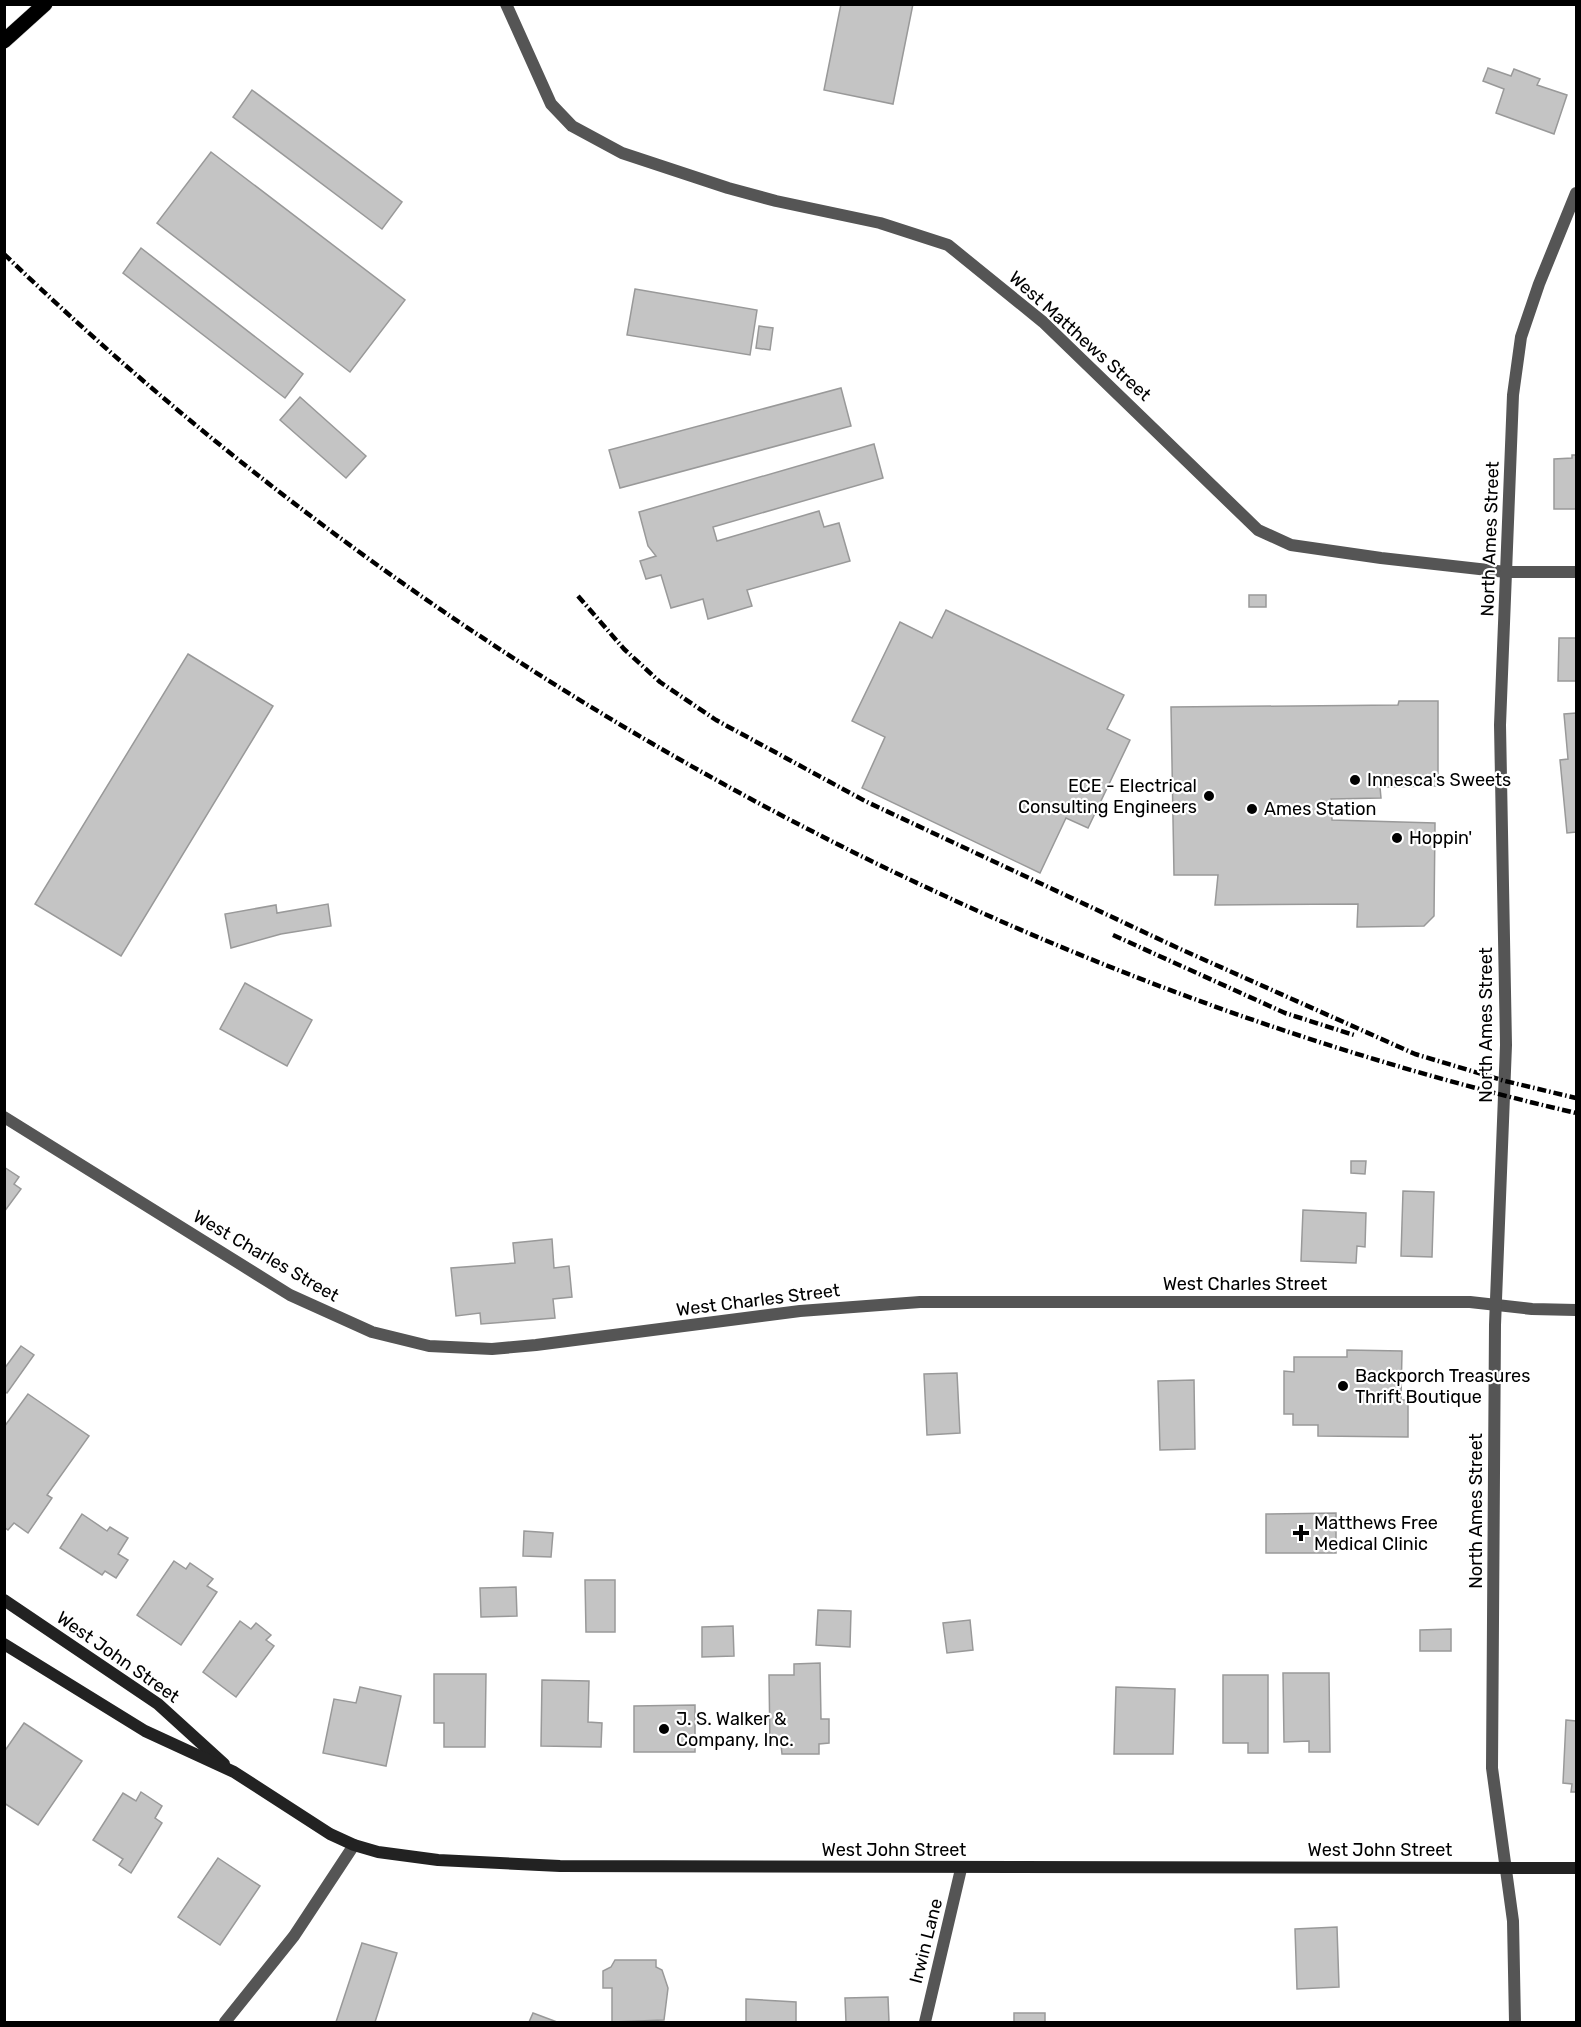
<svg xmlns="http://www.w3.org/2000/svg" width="1581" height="2027" font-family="Rubik,sans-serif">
  <rect width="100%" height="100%" fill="#fff"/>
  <g fill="#c4c4c4" stroke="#999" stroke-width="1.5">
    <path d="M 841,4 L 913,4 L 893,104 L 824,90 Z"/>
    <path d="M 1488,68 L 1511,76 L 1514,69 L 1540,79 L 1537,85 L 1567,95 L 1554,134 L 1496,113 L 1504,89 L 1483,81 Z"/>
    <path d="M 252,90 L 402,202 L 382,229 L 233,117 Z"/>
    <path d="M 211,152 L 405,300 L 350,372 L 157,223 Z"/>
    <path d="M 141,248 L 303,374 L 285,398 L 123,273 Z"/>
    <path d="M 635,289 L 757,310 L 750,355 L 627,335 Z"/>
    <path d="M 759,326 L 773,328 L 770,350 L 756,348 Z"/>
    <path d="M 841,388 L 851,426 L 620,488 L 609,450 Z"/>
    <path d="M 300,397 L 366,456 L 346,478 L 280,420 Z"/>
    <path d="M 874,444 L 883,478 L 713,527 L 717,541 L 819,511 L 824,527 L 839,523 L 850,561 L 747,590 L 752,606 L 708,619 L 703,599 L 671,608 L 661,575 L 646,579 L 640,561 L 656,556 L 648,546 L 639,512 Z"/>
    <path d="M 1572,455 L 1576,455 L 1576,509 L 1554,509 L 1554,459 L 1572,458 Z"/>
    <rect x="1249" y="595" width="17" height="12"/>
    <path d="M 946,610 L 1124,695 L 1107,729 L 1130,740 L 1088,828 L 1066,818 L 1040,873 L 862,788 L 885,737 L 852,721 L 900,622 L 932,638 Z"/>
    <path d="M 1559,638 L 1576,638 L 1576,681 L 1558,681 Z"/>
    <path d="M 188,654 L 273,706 L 121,956 L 35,904 Z"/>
    <path d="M 1399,701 L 1438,701 L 1438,786 L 1380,787 L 1381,798 L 1331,799 L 1332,820 L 1435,823 L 1434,916 L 1424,926 L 1357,927 L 1358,904 L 1215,905 L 1218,875 L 1174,875 L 1171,707 L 1398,705 Z"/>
    <path d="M 1576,713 L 1576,832 L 1567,833 L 1560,760 L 1568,759 L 1564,714 Z"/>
    <path d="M 328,904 L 331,926 L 281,934 L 231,948 L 225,914 L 276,905 L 277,913 Z"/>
    <path d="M 245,983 L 312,1020 L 287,1066 L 220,1029 Z"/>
    <path d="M 1351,1161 L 1366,1161 L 1365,1174 L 1351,1173 Z"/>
    <path d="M 4,1167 L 19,1177 L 14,1184 L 21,1189 L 4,1212 Z"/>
    <path d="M 1403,1191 L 1434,1192 L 1432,1257 L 1401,1256 Z"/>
    <path d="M 1303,1210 L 1366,1213 L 1365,1247 L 1357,1246 L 1356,1263 L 1301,1261 Z"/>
    <path d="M 552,1239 L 554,1268 L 569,1266 L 572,1297 L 553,1299 L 555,1318 L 481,1324 L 480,1313 L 456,1316 L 451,1268 L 515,1263 L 513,1243 Z"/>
    <path d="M 21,1346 L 34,1355 L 7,1393 L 4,1391 L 4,1369 Z"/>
    <path d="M 1347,1350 L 1402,1351 L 1401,1400 L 1408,1400 L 1408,1437 L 1318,1436 L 1318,1425 L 1293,1425 L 1293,1414 L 1284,1414 L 1284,1371 L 1294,1372 L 1294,1357 L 1347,1357 Z"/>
    <path d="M 957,1373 L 960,1433 L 927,1435 L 924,1374 Z"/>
    <path d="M 1194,1380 L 1195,1449 L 1160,1450 L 1158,1381 Z"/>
    <path d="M 28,1394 L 89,1436 L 47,1495 L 52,1498 L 28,1533 L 14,1523 L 8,1530 L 4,1527 L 4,1427 Z"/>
    <path d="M 1336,1513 L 1336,1553 L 1266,1553 L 1266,1514 Z"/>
    <path d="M 82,1514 L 107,1531 L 110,1527 L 128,1538 L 118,1554 L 128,1560 L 116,1578 L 105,1571 L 102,1575 L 60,1548 Z"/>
    <path d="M 524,1531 L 553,1533 L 551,1557 L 523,1556 Z"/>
    <path d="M 174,1561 L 186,1569 L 190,1563 L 213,1579 L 207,1586 L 217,1592 L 181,1645 L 137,1615 Z"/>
    <path d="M 585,1580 L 615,1580 L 615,1632 L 586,1632 Z"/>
    <path d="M 516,1587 L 517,1616 L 481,1617 L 480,1588 Z"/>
    <path d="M 818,1610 L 851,1611 L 850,1647 L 816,1645 Z"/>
    <path d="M 970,1620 L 973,1650 L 947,1653 L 943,1623 Z"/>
    <path d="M 240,1621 L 251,1629 L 256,1623 L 271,1635 L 266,1640 L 274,1646 L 236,1697 L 203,1672 Z"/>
    <path d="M 733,1626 L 734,1656 L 702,1657 L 702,1627 Z"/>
    <path d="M 1451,1629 L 1451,1651 L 1420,1651 L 1420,1630 Z"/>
    <path d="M 820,1663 L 821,1719 L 829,1719 L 829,1743 L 819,1744 L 819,1754 L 782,1754 L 781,1745 L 770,1745 L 769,1675 L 794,1675 L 794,1664 Z"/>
    <path d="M 1283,1673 L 1329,1673 L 1330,1752 L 1309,1752 L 1309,1741 L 1284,1742 Z"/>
    <path d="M 434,1674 L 486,1674 L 485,1747 L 444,1747 L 444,1723 L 434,1723 Z"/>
    <path d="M 1223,1675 L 1268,1675 L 1268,1753 L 1248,1753 L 1248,1743 L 1223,1743 Z"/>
    <path d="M 542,1680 L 589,1681 L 588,1722 L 602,1723 L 601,1747 L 541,1746 Z"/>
    <path d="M 360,1687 L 401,1696 L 386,1766 L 323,1753 L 334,1699 L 356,1703 Z"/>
    <path d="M 1116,1687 L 1175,1689 L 1173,1754 L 1114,1754 Z"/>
    <path d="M 695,1705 L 695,1752 L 634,1752 L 634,1706 Z"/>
    <path d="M 1566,1720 L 1576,1721 L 1576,1792 L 1571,1792 L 1572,1784 L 1563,1783 Z"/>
    <path d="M 24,1723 L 82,1761 L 38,1825 L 4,1803 L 4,1752 Z"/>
    <path d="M 141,1792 L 162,1806 L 155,1818 L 162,1823 L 131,1873 L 119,1865 L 123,1859 L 93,1840 L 123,1793 L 136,1801 Z"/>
    <path d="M 218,1858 L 260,1886 L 220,1945 L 178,1917 Z"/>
    <path d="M 1337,1927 L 1339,1987 L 1297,1989 L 1295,1929 Z"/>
    <path d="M 362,1943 L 397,1953 L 375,2022 L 336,2022 Z"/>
    <path d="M 615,1960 L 656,1960 L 656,1967 L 662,1970 L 668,1988 L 664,2020 L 612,2022 L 612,1988 L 603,1988 L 603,1971 L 611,1967 Z"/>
    <path d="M 888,1997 L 889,2022 L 846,2022 L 845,1998 Z"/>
    <path d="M 746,1999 L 796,2002 L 796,2022 L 746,2022 Z"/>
    <path d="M 533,2013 L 557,2022 L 529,2022 Z"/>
    <rect x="1014" y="2013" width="31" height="9"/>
  </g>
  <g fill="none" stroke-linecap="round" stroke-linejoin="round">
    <defs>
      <path id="primary" d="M 4,41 L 45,4"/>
    </defs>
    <use href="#primary" stroke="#dbdbdb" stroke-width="16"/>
    <g stroke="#555" stroke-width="12">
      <path d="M 506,4 L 551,104 L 572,126 L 622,153 L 728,188 L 776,201 L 880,223 L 948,245 L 1043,322 L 1258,530 L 1291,545 L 1381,558 L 1506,572 L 1576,572"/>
      <path d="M 4,1117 L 290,1295 L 372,1332 L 429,1346 L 492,1349 L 536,1345 L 800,1311 L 920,1302 L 1470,1302 L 1532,1309 L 1576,1310"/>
      <path d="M 225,2022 L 294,1936 L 354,1845"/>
      <path d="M 925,2022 L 961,1869"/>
      <path d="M 1515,2022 L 1513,1921 L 1492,1768 L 1495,1325 L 1506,1045 L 1500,725 L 1513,395 L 1521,337 L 1539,284 L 1576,193"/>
    </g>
    <g stroke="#222" stroke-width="12">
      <path d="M 4,1600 L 158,1704 L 224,1764"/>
      <path d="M 4,1644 L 145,1731 L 234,1772 L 330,1834 L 354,1845 L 378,1852 L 438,1860 L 560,1866 L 1576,1868"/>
    </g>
    <use href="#primary" stroke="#000" stroke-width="15"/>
    <g stroke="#000" stroke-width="4.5" stroke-dasharray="9 3 1.5 3" stroke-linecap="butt">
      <path d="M 4,254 C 438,672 990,977 1576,1113"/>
      <path d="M 578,596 L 624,649 L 660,682 L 716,720 L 865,801 L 1178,948 L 1415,1054 L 1505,1081 L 1576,1098"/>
      <path d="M 1113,935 L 1285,1013 L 1354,1035"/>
    </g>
  </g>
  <g fill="#000" stroke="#fff" stroke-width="2">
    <circle cx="1355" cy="780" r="6"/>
    <circle cx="1209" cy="796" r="6"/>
    <circle cx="1252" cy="809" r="6"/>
    <circle cx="1397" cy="838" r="6"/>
    <circle cx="1343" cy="1386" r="6"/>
    <path d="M1298 1524h6v6h6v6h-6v6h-6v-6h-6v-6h6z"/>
    <circle cx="664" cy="1729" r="6"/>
  </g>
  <g text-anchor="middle" stroke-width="4.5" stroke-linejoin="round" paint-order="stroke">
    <g font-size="18" fill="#000" stroke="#fff">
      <text transform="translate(1080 336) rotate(42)" y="6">West Matthews Street</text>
      <text transform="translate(1490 539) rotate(-88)" y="6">North Ames Street</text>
      <text transform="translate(1486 1025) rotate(-90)" y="6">North Ames Street</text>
      <text transform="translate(266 1256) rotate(30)" y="6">West Charles Street</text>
      <text x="1245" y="1290">West Charles Street</text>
      <text transform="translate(758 1300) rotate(-7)" y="6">West Charles Street</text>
      <text transform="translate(1476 1511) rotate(-90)" y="6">North Ames Street</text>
      <text transform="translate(118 1657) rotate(35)" y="6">West John Street</text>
      <text x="894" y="1856">West John Street</text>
      <text x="1380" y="1856">West John Street</text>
      <text transform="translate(926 1941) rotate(-76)" y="6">Irwin Lane</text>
    </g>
    <g font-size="18" fill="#000" stroke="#fff" text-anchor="start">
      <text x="1367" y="786">Innesca's Sweets</text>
      <text x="1197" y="792" text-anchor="end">ECE - Electrical<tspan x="1197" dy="21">Consulting Engineers</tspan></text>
      <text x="1264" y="815">Ames Station</text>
      <text x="1409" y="844">Hoppin'</text>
      <text x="1355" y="1382">Backporch Treasures<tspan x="1355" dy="21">Thrift Boutique</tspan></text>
      <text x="1314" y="1529">Matthews Free<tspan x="1314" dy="21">Medical Clinic</tspan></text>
      <text x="676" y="1725">J. S. Walker &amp;<tspan x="676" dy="21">Company, Inc.</tspan></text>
    </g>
  </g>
  <rect width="1581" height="2027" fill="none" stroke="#000000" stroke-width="12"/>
</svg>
